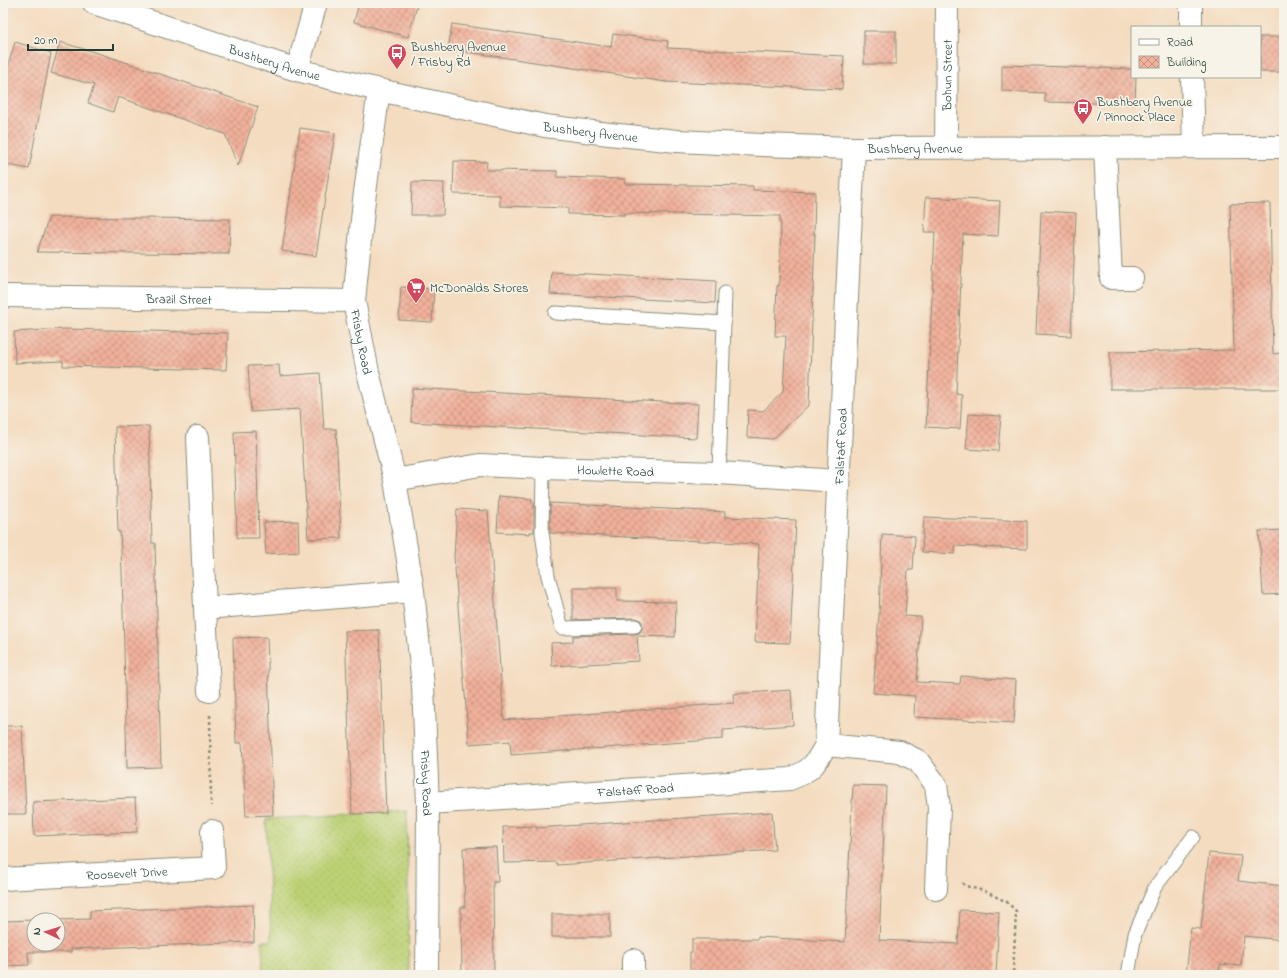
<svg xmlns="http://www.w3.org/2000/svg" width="1287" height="978" font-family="'Indie Flower',sans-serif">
  <defs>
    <pattern id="grass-dots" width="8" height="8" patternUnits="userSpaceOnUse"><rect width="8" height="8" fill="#bcd175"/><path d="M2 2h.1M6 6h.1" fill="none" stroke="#a1b466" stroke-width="1.8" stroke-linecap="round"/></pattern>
    <pattern id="building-cross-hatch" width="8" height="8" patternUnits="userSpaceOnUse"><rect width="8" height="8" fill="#f2b19b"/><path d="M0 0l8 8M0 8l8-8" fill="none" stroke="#c3917f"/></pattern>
  </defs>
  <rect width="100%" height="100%" fill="#f7f3e8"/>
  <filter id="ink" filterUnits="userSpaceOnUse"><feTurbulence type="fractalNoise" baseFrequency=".025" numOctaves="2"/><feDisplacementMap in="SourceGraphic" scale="8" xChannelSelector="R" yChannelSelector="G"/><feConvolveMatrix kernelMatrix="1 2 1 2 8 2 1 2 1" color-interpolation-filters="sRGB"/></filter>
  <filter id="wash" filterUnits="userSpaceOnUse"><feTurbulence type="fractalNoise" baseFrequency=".012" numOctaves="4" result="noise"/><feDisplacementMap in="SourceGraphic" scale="16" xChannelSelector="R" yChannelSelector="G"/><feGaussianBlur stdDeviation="0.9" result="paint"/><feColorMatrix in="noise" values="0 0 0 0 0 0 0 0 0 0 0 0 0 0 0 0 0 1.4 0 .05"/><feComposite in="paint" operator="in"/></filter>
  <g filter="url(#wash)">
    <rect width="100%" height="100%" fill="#f4dcc0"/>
    <path fill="url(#grass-dots)" stroke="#6e8754" d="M 407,811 L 409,975 L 263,975 L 262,941 L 271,941 L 266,819 Z"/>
    <g id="blocks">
      <g fill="url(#building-cross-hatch)">
        <path d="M 359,3 L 418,3 L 408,37 L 354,22 Z"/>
        <path d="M 452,24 L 611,47 L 613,34 L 668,41 L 667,48 L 844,56 L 842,89 L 666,82 L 448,49 Z"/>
        <rect x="864" y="31" width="32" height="33"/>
        <rect x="1260" y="37" width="24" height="35"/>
        <path d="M 15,42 L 51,53 L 29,169 L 3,164 L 3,83 Z"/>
        <path d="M 60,42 L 104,55 L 258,107 L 238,166 L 225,134 L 118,97 L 113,112 L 88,103 L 94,85 L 51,73 Z"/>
        <path d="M 1002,65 L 1132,69 L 1132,77 L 1136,77 L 1135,104 L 1045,102 L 1045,93 L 1002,91 Z"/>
        <path d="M 300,128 L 335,133 L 316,256 L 282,251 Z"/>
        <path d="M 454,161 L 487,162 L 486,170 L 557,171 L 557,177 L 625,179 L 625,184 L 753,186 L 753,190 L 815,192 L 814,234 L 815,234 L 809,405 L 773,439 L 747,437 L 748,410 L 763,411 L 783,392 L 786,336 L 775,336 L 777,286 L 779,286 L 781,224 L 780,224 L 780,216 L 624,213 L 624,215 L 568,214 L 568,208 L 500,206 L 500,195 L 453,194 Z"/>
        <path d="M 412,182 L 444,183 L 443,215 L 411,215 Z"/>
        <path d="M 926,197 L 1000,201 L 998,236 L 963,234 L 956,394 L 962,395 L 960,429 L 926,427 L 935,232 L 924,232 Z"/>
        <path d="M 1270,203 L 1273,354 L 1284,353 L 1284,389 L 1110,389 L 1110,352 L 1234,350 L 1230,204 Z"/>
        <path d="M 1041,211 L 1076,213 L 1071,336 L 1036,334 Z"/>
        <path d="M 49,217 L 230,219 L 229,254 L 37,252 Z"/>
        <path d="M 552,272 L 716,281 L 715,303 L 550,294 Z"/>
        <path d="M 401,287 L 434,289 L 432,322 L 399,320 Z"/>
        <path d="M 64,329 L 228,333 L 226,370 L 63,366 L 63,361 L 15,363 L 14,332 Z"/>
        <path d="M 279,365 L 280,376 L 320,373 L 324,429 L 336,429 L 341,538 L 308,539 L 300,409 L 251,412 L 248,366 Z"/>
        <path d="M 412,388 L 698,404 L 696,438 L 411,422 Z"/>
        <path d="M 969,414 L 1001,416 L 998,451 L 966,449 Z"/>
        <path d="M 149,426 L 152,543 L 155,543 L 161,767 L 127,768 L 122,570 L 120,532 L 118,532 L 115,427 Z"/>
        <path d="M 256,431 L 259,538 L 237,538 L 234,432 Z"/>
        <path d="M 499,496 L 532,499 L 532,502 L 534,502 L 534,532 L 530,532 L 530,534 L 497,532 Z"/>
        <path d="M 550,503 L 725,512 L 725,517 L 796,520 L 790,643 L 755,642 L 759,544 L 550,533 Z"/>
        <path d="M 457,509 L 488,511 L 504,720 L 734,703 L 733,694 L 791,690 L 793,725 L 723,730 L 723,739 L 511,755 L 510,741 L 469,744 L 454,556 Z"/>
        <path d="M 924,517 L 1027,521 L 1027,549 L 955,546 L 955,554 L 922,552 Z"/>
        <path d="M 298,521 L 299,552 L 266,554 L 264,522 Z"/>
        <path d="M 1284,530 L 1284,594 L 1263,595 L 1259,531 Z"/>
        <path d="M 882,534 L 915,536 L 913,570 L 908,570 L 905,616 L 921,617 L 917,682 L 960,684 L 961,676 L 1016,680 L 1014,723 L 914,717 L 915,696 L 873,693 L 879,615 Z"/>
        <path d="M 573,588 L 617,588 L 617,601 L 676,602 L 675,637 L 637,636 L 639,661 L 552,666 L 551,643 L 573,642 L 573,636 L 635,634 L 639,633 L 642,629 L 642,622 L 639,619 L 635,618 L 573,620 Z"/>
        <path d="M 379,630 L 386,813 L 352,814 L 345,631 Z"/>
        <path d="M 267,637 L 273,815 L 246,816 L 242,743 L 236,743 L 233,638 Z"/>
        <path d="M 3,726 L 22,726 L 26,814 L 3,814 Z"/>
        <path d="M 853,785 L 886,786 L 879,940 L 958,944 L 960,910 L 999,912 L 996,975 L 800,974 L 801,975 L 690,975 L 690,952 L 692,952 L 692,939 L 758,939 L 758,937 L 845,942 Z"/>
        <path d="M 135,798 L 137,832 L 34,836 L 33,802 Z"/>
        <path d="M 772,812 L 775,850 L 557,865 L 556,862 L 504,863 L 503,827 L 536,826 L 536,828 Z"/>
        <path d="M 496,847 L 498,882 L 493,882 L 494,975 L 462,975 L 461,907 L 465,907 L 463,848 Z"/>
        <path d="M 1209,853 L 1241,856 L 1238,881 L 1284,886 L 1284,940 L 1244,936 L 1241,966 L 1220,964 L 1219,975 L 1186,975 L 1191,928 L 1201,929 Z"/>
        <path d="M 253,905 L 254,942 L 71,949 L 71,952 L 28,952 L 29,965 L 3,966 L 3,921 L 34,920 L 34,944 L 58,944 L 57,920 L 90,919 L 90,911 Z"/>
        <rect x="552" y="914" width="58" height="23"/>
      </g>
    </g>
  </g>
  <g filter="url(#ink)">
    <use href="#blocks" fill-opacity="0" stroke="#8a8c7a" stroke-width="1"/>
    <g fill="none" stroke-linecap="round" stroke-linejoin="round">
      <defs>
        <g id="lane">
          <path d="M 555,313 L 724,323"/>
          <path d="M 543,468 L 542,532 L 548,576 L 562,628 L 635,626"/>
          <path d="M 719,473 L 725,293"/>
          <path d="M 1128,975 L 1135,934 L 1155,887 L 1193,837"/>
        </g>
        <g id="street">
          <path id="s1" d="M 94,3 L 297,70 L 379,90 L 545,126 L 609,134 L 677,141 L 762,145 L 854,148 L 1284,147"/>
          <path d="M 1191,27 L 1191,3"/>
          <path d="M 297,70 L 316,3"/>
          <path d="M 1192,77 L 1194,147"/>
          <path id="s2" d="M 379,90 L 364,200 L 354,301 L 368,372 L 395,480 L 413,591 L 423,686 L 428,803 L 427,975"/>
          <path id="s3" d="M 946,147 L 947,3"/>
          <path d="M 1105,147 L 1111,278 L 1132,278"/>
          <path id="s4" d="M 3,296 L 354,301"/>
          <path d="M 198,437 L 205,608 L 413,591"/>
          <path id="s5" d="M 395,480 L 480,465 L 543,468 L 719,473 L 838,481"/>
          <path d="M 205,608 L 209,691"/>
          <path d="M 826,745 L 900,752 L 918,761 L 936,785 L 939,807 L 936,889"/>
          <path id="s6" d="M 428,803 L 790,779 C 812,770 815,765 826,745 L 854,148"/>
          <path id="s7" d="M 3,879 L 214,868 L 212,831"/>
          <path d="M 633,960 L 633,975"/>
        </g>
      </defs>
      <use href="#lane" stroke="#8a8c7a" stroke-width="15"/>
      <use href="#street" stroke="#8a8c7a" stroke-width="24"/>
      <g stroke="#8a8c7a" stroke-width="2.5" stroke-dasharray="3 3" stroke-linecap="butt">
        <path d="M 210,715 L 211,806"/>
        <path d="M 962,883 L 966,886 L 984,891 L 1007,902 L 1016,911 L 1013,975"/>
      </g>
      <use href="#lane" stroke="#fff" stroke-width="13"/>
      <use href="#street" stroke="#fff" stroke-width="22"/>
    </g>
  </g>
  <defs>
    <symbol id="bus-pin" viewBox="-11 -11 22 30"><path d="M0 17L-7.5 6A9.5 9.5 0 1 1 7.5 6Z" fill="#d1495b" stroke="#f7f3e8"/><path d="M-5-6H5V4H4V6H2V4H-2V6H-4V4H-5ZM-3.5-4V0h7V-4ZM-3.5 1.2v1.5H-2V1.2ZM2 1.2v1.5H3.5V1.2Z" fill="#fff"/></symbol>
    <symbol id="supermarket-pin" viewBox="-11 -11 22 30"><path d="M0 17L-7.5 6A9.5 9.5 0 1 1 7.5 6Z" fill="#d1495b" stroke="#f7f3e8"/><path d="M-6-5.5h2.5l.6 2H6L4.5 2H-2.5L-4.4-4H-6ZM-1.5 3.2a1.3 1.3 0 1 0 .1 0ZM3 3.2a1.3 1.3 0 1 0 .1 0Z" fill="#fff"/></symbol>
  </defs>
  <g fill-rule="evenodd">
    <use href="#bus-pin" x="386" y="42" width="22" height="30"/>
    <use href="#bus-pin" x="1072" y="97" width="22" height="30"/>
    <use href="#supermarket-pin" x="405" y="276" width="22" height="30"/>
  </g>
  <g text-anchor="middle" stroke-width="3.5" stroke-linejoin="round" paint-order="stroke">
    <g font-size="13" fill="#1f3d34" stroke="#f7f3e8" text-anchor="start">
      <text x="411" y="51">Bushbery Avenue<tspan x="411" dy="15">/ Frisby Rd</tspan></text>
      <text x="1097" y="106">Bushbery Avenue<tspan x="1097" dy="15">/ Pinnock Place</tspan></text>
      <text x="430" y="292">McDonalds Stores</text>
    </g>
    <g font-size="13" fill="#1f3d34" stroke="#f7f3e8">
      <text dy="5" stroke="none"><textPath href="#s1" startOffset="190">Bushbery Avenue</textPath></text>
      <text dy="5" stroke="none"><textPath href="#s3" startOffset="72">Bohun Street</textPath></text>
      <text dy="5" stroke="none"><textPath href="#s1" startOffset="514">Bushbery Avenue</textPath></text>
      <text dy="5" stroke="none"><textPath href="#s1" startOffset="839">Bushbery Avenue</textPath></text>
      <text dy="5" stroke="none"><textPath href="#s4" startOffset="176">Brazil Street</textPath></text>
      <text dy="5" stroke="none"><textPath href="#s2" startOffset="254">Frisby Road</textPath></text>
      <text dy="5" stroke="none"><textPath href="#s6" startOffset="713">Falstaff Road</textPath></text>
      <text dy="5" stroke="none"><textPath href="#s5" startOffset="222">Howlette Road</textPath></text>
      <text dy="5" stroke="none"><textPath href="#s2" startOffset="701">Frisby Road</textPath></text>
      <text dy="5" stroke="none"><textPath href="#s6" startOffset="208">Falstaff Road</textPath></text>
      <text dy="5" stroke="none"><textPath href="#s7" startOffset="124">Roosevelt Drive</textPath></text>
    </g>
  </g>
  <rect width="1287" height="978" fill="none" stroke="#f7f3e8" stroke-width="16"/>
  <rect x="1131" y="26" width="130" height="52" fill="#f7f3e8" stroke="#a1aaa0"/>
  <rect x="1139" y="39" width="20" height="6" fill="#ffffff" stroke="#a1aaa0"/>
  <text x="1167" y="46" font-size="12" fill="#1f3d34">Road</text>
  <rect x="1139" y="56" width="20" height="12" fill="url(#building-cross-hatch)" stroke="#a1aaa0"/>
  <text x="1167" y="66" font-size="12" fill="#1f3d34">Building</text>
  <g transform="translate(46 932) rotate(274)"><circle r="19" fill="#f7f3e8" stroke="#a1aaa0"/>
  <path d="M0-3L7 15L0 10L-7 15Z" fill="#d1495b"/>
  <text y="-6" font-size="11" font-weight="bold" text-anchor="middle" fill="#1f3d34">N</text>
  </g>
  <path d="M28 44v6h85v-6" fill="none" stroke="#1f3d34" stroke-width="2"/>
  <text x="34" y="44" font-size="12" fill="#1f3d34" stroke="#f7f3e8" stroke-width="3" paint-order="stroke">20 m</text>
</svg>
